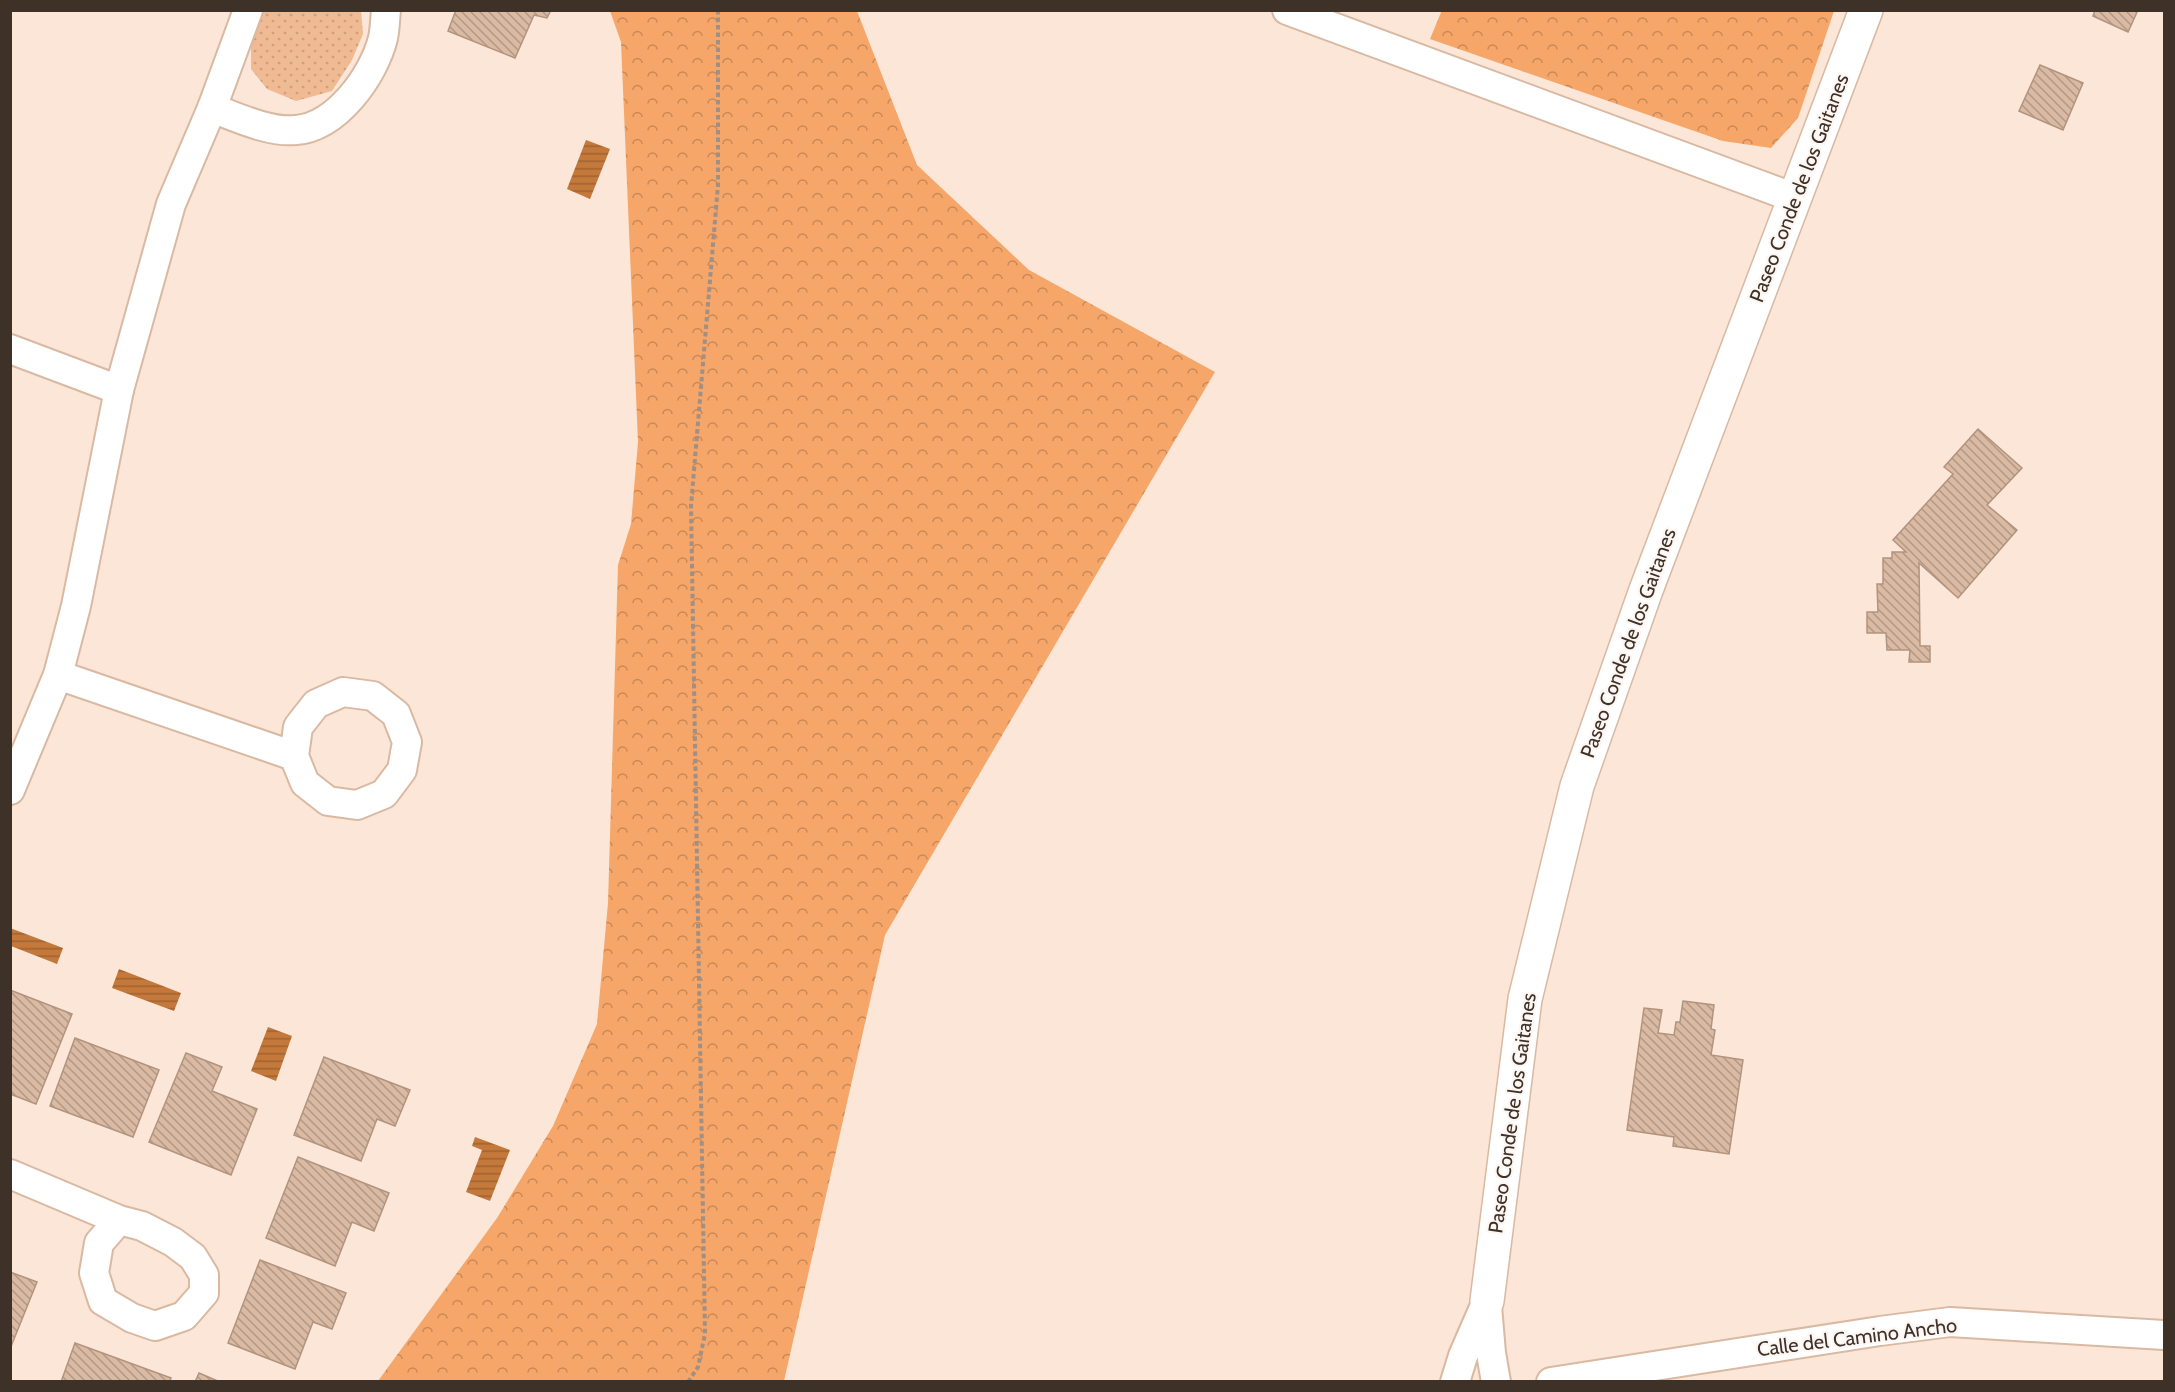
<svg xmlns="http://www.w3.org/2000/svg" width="2175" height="1392" font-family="Cabin,sans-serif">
  <defs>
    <pattern id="grass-dots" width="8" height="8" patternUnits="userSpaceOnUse" patternTransform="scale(1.5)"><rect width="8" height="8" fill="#f0ba92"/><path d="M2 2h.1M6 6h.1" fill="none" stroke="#cfa07e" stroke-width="1.8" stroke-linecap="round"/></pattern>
    <pattern id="forest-crowns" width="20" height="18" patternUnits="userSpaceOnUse" patternTransform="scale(1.5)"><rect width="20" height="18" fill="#f6a669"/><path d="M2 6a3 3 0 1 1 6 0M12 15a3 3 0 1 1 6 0" fill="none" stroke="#c98856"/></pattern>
    <pattern id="water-rules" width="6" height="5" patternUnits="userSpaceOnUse" patternTransform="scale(1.5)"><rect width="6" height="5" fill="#c4783a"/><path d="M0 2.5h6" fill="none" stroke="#a16331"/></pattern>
    <pattern id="building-back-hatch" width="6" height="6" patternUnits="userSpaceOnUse" patternTransform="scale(1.5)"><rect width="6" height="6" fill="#dabaa3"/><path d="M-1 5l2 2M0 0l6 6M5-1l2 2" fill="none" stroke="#b29885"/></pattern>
  </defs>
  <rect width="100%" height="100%" fill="#fbe6d8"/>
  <path fill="url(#grass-dots)" d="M 260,11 L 361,11 L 363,34 L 352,60 L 332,91 L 296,101 L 267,89 L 251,69 L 251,34 Z"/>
  <g fill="url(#forest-crowns)">
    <path d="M 1442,10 L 1834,10 L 1834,11 L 1798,118 L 1771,148 L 1723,141 L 1430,39 Z"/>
    <path d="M 610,11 L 857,11 L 917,165 L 1029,270 L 1215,372 L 885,935 L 784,1381 L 378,1381 L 497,1218 L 553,1126 L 597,1024 L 608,903 L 618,565 L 631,524 L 638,442 L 621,42 Z"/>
  </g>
  <g fill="url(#water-rules)">
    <path d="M 586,140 L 610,149 L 590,199 L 567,189 Z"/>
    <path d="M 10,928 L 63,948 L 57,964 L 11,946 Z"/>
    <path d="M 119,969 L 181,993 L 174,1011 L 112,988 Z"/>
    <path d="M 268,1027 L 292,1036 L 276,1081 L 251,1071 Z"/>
    <path d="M 475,1137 L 510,1150 L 490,1201 L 466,1192 L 482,1150 L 472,1146 Z"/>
  </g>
  <g fill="url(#building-back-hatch)" stroke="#b2947e" stroke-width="1.5">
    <path d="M 456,10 L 551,10 L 547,18 L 534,15 L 515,58 L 448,31 Z"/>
    <path d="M 2095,10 L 2138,10 L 2128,32 L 2093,16 Z"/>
    <path d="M 2040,65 L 2083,83 L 2063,130 L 2019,111 Z"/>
    <path d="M 1978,429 L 2022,468 L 1987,505 L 2017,530 L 1958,598 L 1919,563 L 1920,646 L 1930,646 L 1930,662 L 1909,662 L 1910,650 L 1887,650 L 1886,633 L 1867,633 L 1867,612 L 1878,612 L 1877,584 L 1883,584 L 1883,558 L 1892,558 L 1892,552 L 1906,552 L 1893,540 L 1953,474 L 1944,467 Z"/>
    <path d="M 10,990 L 72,1014 L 36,1104 L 10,1094 Z"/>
    <path d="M 1683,1001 L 1714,1005 L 1711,1029 L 1715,1030 L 1711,1055 L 1743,1060 L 1729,1154 L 1673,1146 L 1674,1137 L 1627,1130 L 1644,1008 L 1662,1010 L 1658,1033 L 1674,1035 L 1676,1022 L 1680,1022 Z"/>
    <path d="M 75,1038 L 159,1070 L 133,1137 L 50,1106 Z"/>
    <path d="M 186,1053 L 222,1067 L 212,1091 L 257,1109 L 231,1175 L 149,1142 Z"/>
    <path d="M 324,1057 L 410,1090 L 395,1126 L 377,1119 L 361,1161 L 294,1135 Z"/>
    <path d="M 298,1157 L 389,1193 L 374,1231 L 352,1222 L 335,1266 L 266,1238 Z"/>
    <path d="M 260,1260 L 346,1293 L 332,1329 L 313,1322 L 295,1369 L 228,1343 Z"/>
    <path d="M 10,1272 L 37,1282 L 10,1349 Z"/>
    <path d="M 75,1343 L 171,1378 L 169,1382 L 61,1382 Z"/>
    <path d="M 199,1373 L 220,1382 L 195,1382 Z"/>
  </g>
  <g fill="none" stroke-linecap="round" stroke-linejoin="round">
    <defs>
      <g id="street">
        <path d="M 1287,10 L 1795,198"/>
        <path d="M 212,108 C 236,117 270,133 296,130 C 337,127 374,75 383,38 C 385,29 385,19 386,10"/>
        <path d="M 10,349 L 119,390"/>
        <path d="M 58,675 L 294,756 L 305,783 L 328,801 L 357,805 L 384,794 L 402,770 L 407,742 L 396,714 L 373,696 L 343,692 L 316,704 L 298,727 L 294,756"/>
        <path d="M 10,790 L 58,675 L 76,606 L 119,390 L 171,204 L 212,108 L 248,10"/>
        <path d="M 10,1174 L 119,1220 L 142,1226 L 173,1242 L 193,1257 L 204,1275 L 204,1293 L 184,1316 L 155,1326 L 132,1318 L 103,1301 L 94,1273 L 99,1243 L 119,1220"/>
        <path d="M 1487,1306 L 1491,1353 L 1496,1382"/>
        <path d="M 1455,1382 L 1463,1356 L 1487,1301"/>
        <path d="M 1551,1382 L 1880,1331 L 1950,1322 L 2164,1335"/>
      </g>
      <path id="secondary" d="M 1487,1301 L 1525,999 L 1577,786 L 1646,590 L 1866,10"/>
    </defs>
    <use href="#street" stroke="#d9b9a2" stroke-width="32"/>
    <use href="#secondary" stroke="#d9b9a2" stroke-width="36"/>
    <path stroke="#a08f84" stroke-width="4" stroke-dasharray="4.5 3" stroke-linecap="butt" d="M 688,1382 L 698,1367 L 705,1334 L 691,506 L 718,185 L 718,10"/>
    <use href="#street" stroke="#fff" stroke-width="28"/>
    <use href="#secondary" stroke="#fff" stroke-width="33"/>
  </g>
  <g text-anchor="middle" stroke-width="4.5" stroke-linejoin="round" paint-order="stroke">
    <g font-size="20" fill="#3e3128" stroke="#fdf6f2">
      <text transform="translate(1799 188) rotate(-69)" y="7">Paseo Conde de los Gaitanes</text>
      <text transform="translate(1628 643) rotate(-70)" y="7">Paseo Conde de los Gaitanes</text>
      <text transform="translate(1512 1113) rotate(-82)" y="7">Paseo Conde de los Gaitanes</text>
      <text transform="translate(1857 1337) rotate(-7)" y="7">Calle del Camino Ancho</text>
    </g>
  </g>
  <rect width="2175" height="1392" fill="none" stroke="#3e3128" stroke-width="24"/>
</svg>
